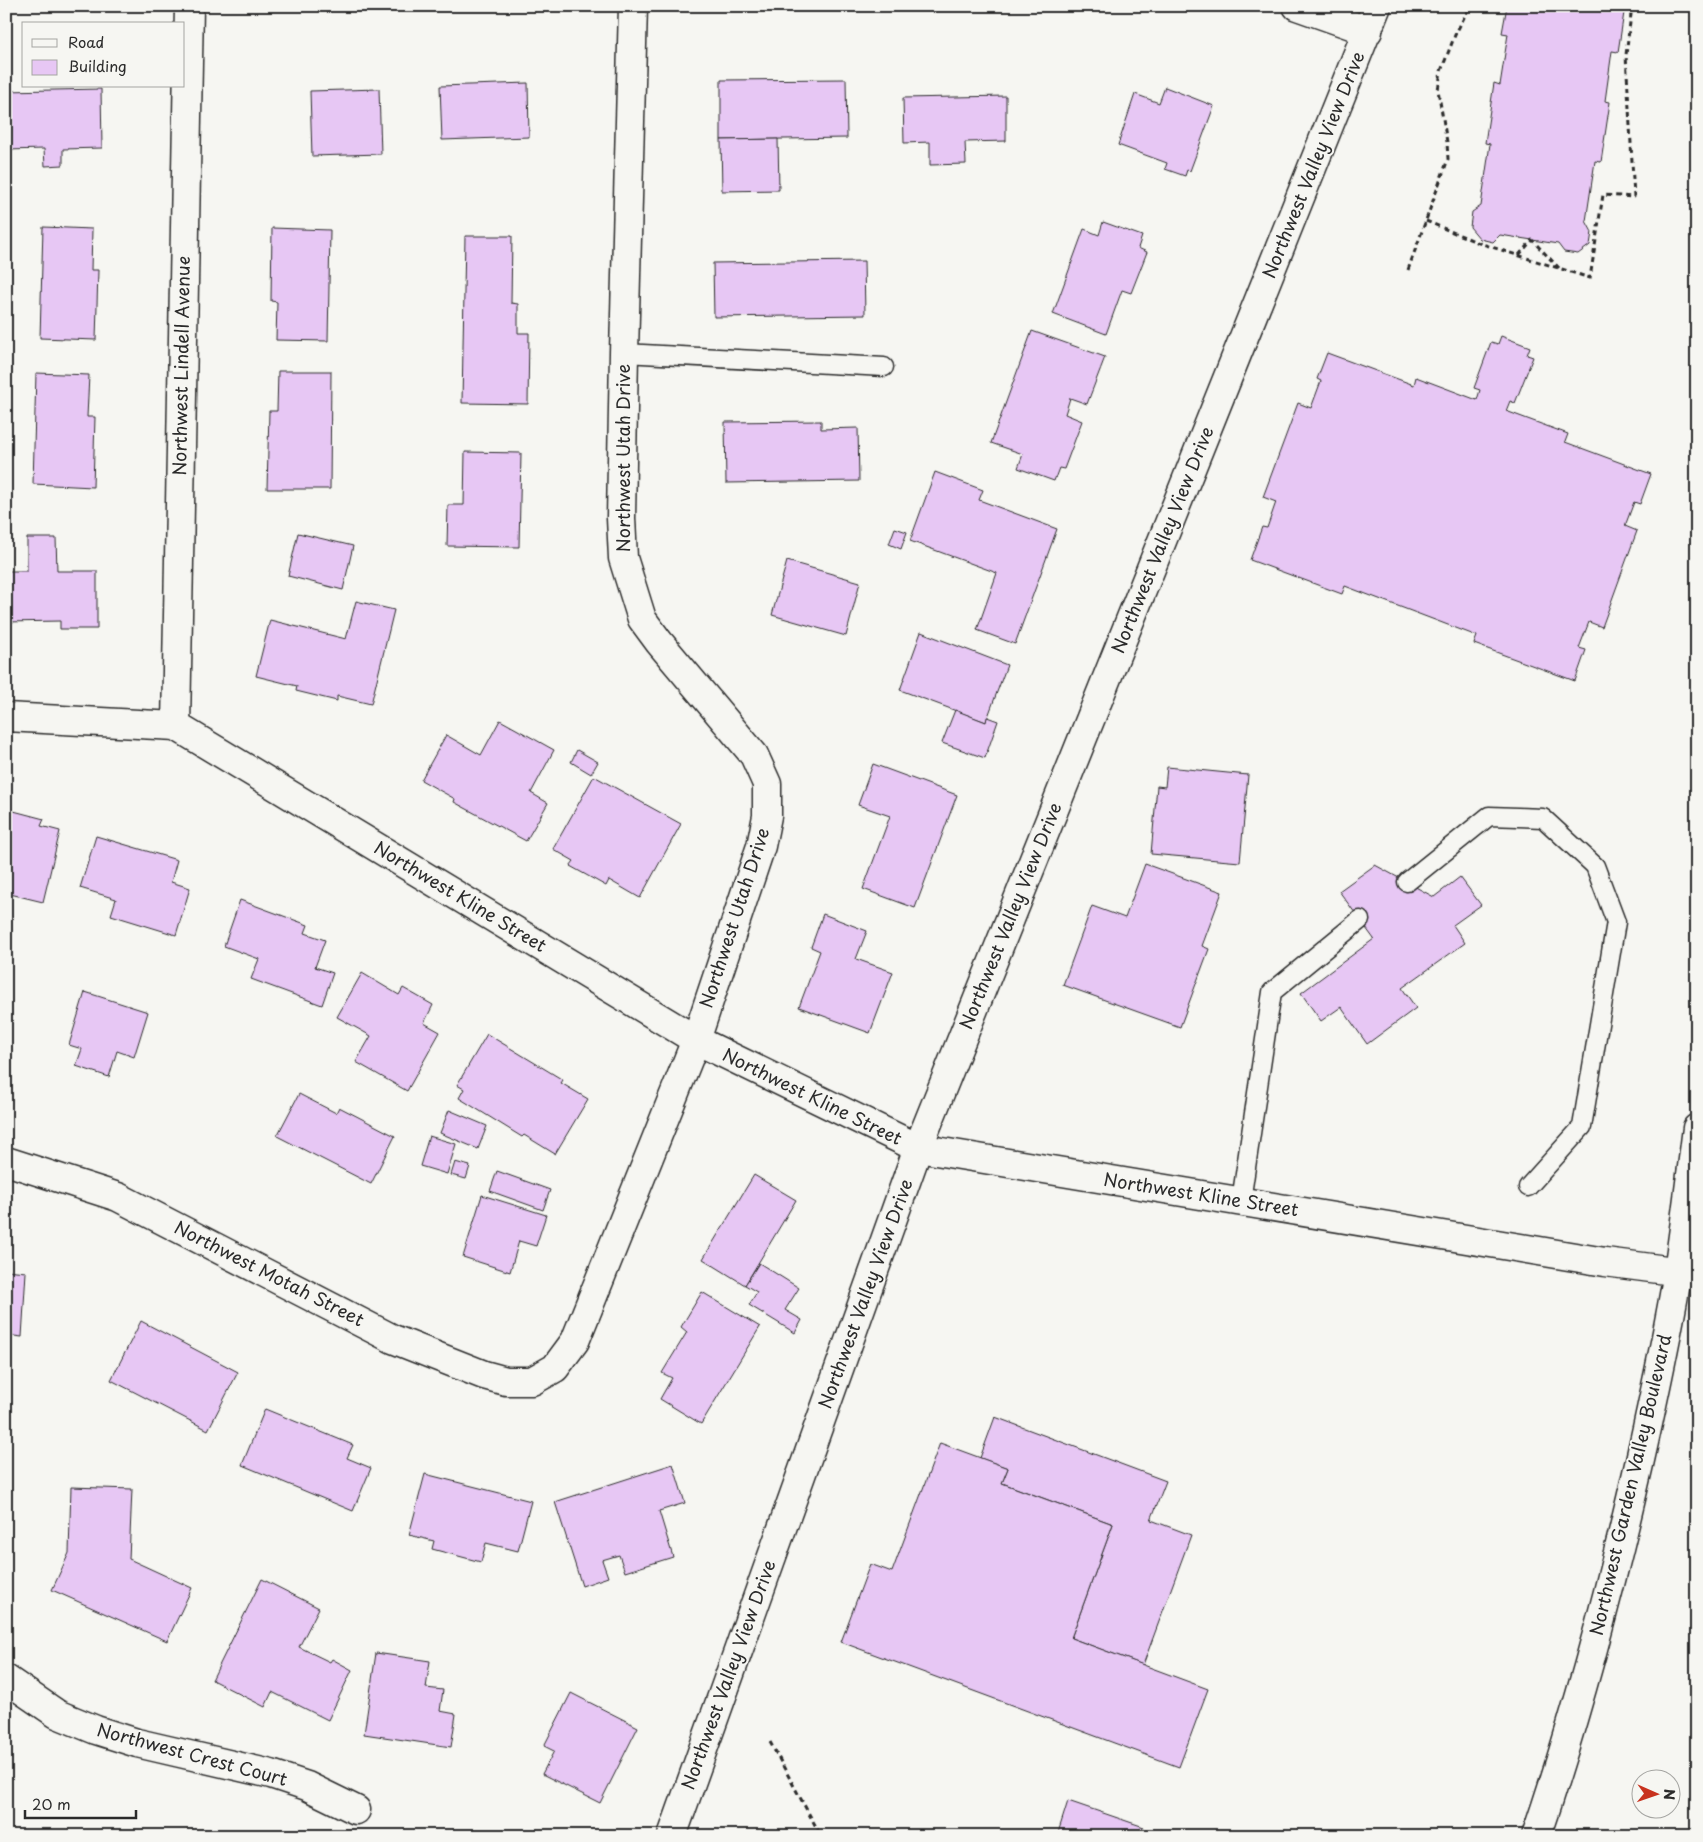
<svg xmlns="http://www.w3.org/2000/svg" width="1703" height="1842" font-family="'Playpen Sans',sans-serif">
  <rect width="100%" height="100%" fill="#f6f6f2"/>
  <filter id="ink" filterUnits="userSpaceOnUse"><feTurbulence type="fractalNoise" baseFrequency=".02" numOctaves="2"/><feDisplacementMap in="SourceGraphic" scale="10" xChannelSelector="R" yChannelSelector="G"/><feConvolveMatrix kernelMatrix="1 2 1 2 8 2 1 2 1" color-interpolation-filters="sRGB"/></filter>
  <g filter="url(#ink)">
    <g fill="#e7c7f4" stroke="#2b2b2b">
      <path d="M 1507,6 L 1625,6 L 1618,52 L 1612,51 L 1605,101 L 1610,102 L 1601,162 L 1595,161 L 1586,221 L 1592,232 L 1590,245 L 1578,254 L 1564,252 L 1558,244 L 1500,235 L 1493,242 L 1480,239 L 1470,227 L 1472,212 L 1481,206 L 1490,144 L 1485,143 L 1494,83 L 1500,85 L 1508,34 L 1502,33 Z"/>
      <path d="M 846,79 L 847,138 L 721,140 L 721,80 Z"/>
      <path d="M 528,83 L 529,137 L 442,140 L 440,86 Z"/>
      <path d="M 1165,87 L 1214,106 L 1190,171 L 1187,170 L 1185,176 L 1165,169 L 1167,163 L 1118,145 L 1135,94 L 1159,103 Z"/>
      <path d="M 101,89 L 102,148 L 63,149 L 63,165 L 45,166 L 44,149 L 6,150 L 6,91 Z"/>
      <path d="M 379,89 L 381,154 L 312,156 L 310,91 Z"/>
      <path d="M 1006,96 L 1006,141 L 965,142 L 966,164 L 930,165 L 930,142 L 904,143 L 903,98 Z"/>
      <path d="M 778,139 L 779,190 L 722,191 L 721,140 Z"/>
      <path d="M 1103,222 L 1142,236 L 1138,248 L 1147,252 L 1131,293 L 1122,290 L 1106,334 L 1053,314 L 1084,229 L 1099,235 Z"/>
      <path d="M 43,227 L 92,229 L 91,270 L 98,270 L 96,340 L 40,338 Z"/>
      <path d="M 272,228 L 330,230 L 328,341 L 276,340 L 277,302 L 271,301 Z"/>
      <path d="M 465,236 L 512,236 L 511,303 L 518,304 L 518,333 L 529,333 L 528,404 L 462,403 Z"/>
      <path d="M 864,261 L 865,315 L 714,317 L 713,263 Z"/>
      <path d="M 1032,331 L 1105,357 L 1087,404 L 1070,398 L 1065,414 L 1082,421 L 1064,469 L 1059,468 L 1054,481 L 1018,468 L 1023,454 L 991,443 Z"/>
      <path d="M 1501,336 L 1530,347 L 1527,355 L 1533,357 L 1515,403 L 1510,401 L 1506,411 L 1568,434 L 1565,442 L 1651,474 L 1640,504 L 1634,502 L 1625,526 L 1637,531 L 1602,627 L 1589,622 L 1579,648 L 1586,650 L 1575,681 L 1474,644 L 1477,636 L 1345,586 L 1342,594 L 1250,560 L 1262,527 L 1267,528 L 1276,502 L 1263,497 L 1298,403 L 1311,408 L 1321,381 L 1317,379 L 1327,353 L 1414,385 L 1416,377 L 1477,400 L 1480,390 L 1474,388 L 1491,342 L 1498,344 Z"/>
      <path d="M 278,371 L 331,371 L 330,489 L 267,489 L 269,411 L 277,411 Z"/>
      <path d="M 36,373 L 89,375 L 87,417 L 95,417 L 93,487 L 33,484 Z"/>
      <path d="M 821,421 L 821,429 L 858,428 L 859,481 L 726,483 L 725,422 Z"/>
      <path d="M 465,452 L 521,453 L 519,547 L 447,546 L 448,505 L 464,505 Z"/>
      <path d="M 935,472 L 983,490 L 979,500 L 1057,529 L 1015,644 L 977,630 L 997,573 L 910,541 Z"/>
      <path d="M 895,528 L 907,532 L 901,549 L 889,544 Z"/>
      <path d="M 298,533 L 353,546 L 343,590 L 288,576 Z"/>
      <path d="M 27,538 L 56,538 L 57,571 L 97,571 L 97,629 L 60,629 L 60,621 L 6,622 L 6,571 L 27,571 Z"/>
      <path d="M 787,561 L 860,582 L 846,636 L 772,615 Z"/>
      <path d="M 356,601 L 394,610 L 371,704 L 337,696 L 337,701 L 296,691 L 297,686 L 256,676 L 270,620 L 346,639 Z"/>
      <path d="M 921,632 L 1007,665 L 986,722 L 900,690 Z"/>
      <path d="M 955,710 L 986,722 L 987,717 L 998,721 L 985,758 L 942,743 Z"/>
      <path d="M 500,720 L 554,750 L 531,793 L 548,803 L 526,841 L 454,802 L 455,799 L 421,780 L 446,735 L 481,755 Z"/>
      <path d="M 577,750 L 598,762 L 591,774 L 571,762 Z"/>
      <path d="M 873,764 L 957,795 L 915,908 L 863,889 L 890,816 L 858,805 Z"/>
      <path d="M 1167,767 L 1248,775 L 1240,862 L 1151,854 L 1157,786 L 1165,787 Z"/>
      <path d="M 594,776 L 681,824 L 640,898 L 609,880 L 606,886 L 570,866 L 574,861 L 553,849 Z"/>
      <path d="M 6,809 L 44,819 L 41,826 L 60,831 L 43,902 L 6,893 Z"/>
      <path d="M 96,836 L 177,860 L 171,882 L 190,888 L 176,935 L 111,915 L 116,899 L 80,888 Z"/>
      <path d="M 1145,864 L 1222,892 L 1202,946 L 1209,949 L 1180,1027 L 1063,985 L 1092,906 L 1125,918 Z"/>
      <path d="M 1375,865 L 1434,897 L 1460,877 L 1481,905 L 1453,925 L 1465,943 L 1402,988 L 1416,1008 L 1367,1044 L 1341,1007 L 1321,1021 L 1301,993 L 1374,939 L 1339,891 Z"/>
      <path d="M 240,900 L 308,925 L 305,933 L 325,940 L 315,967 L 333,973 L 322,1005 L 251,979 L 259,959 L 224,946 Z"/>
      <path d="M 823,914 L 867,931 L 856,959 L 893,972 L 870,1033 L 799,1007 L 820,951 L 811,947 Z"/>
      <path d="M 362,973 L 399,995 L 403,988 L 433,1005 L 424,1023 L 440,1032 L 407,1091 L 356,1062 L 371,1036 L 337,1017 Z"/>
      <path d="M 85,992 L 148,1012 L 134,1057 L 117,1051 L 109,1077 L 76,1066 L 82,1049 L 69,1045 Z"/>
      <path d="M 487,1034 L 563,1080 L 561,1083 L 588,1099 L 555,1154 L 524,1135 L 522,1137 L 459,1098 L 464,1089 L 457,1085 Z"/>
      <path d="M 299,1094 L 336,1113 L 339,1107 L 395,1136 L 371,1184 L 277,1136 Z"/>
      <path d="M 449,1110 L 487,1126 L 478,1149 L 440,1133 Z"/>
      <path d="M 429,1136 L 456,1144 L 447,1174 L 420,1166 Z"/>
      <path d="M 455,1162 L 470,1166 L 466,1179 L 451,1175 Z"/>
      <path d="M 497,1171 L 550,1190 L 543,1210 L 490,1191 Z"/>
      <path d="M 754,1175 L 796,1200 L 745,1285 L 703,1259 Z"/>
      <path d="M 482,1195 L 546,1215 L 536,1246 L 519,1241 L 510,1272 L 463,1257 Z"/>
      <path d="M 759,1263 L 799,1288 L 785,1310 L 802,1320 L 795,1333 L 749,1305 L 757,1292 L 745,1285 Z"/>
      <path d="M 6,1270 L 26,1272 L 22,1337 L 6,1335 Z"/>
      <path d="M 702,1292 L 760,1327 L 701,1424 L 660,1399 L 672,1378 L 662,1373 L 687,1332 L 681,1327 Z"/>
      <path d="M 141,1321 L 238,1372 L 208,1430 L 111,1380 Z"/>
      <path d="M 265,1409 L 353,1445 L 347,1458 L 371,1468 L 353,1511 L 242,1465 Z"/>
      <path d="M 995,1417 L 1166,1481 L 1151,1520 L 1191,1535 L 1143,1665 L 1071,1638 L 1113,1524 L 1002,1483 L 1008,1468 L 980,1458 Z"/>
      <path d="M 940,1443 L 1008,1468 L 1002,1483 L 1113,1524 L 1071,1638 L 1208,1689 L 1179,1767 L 841,1642 L 870,1564 L 892,1572 Z"/>
      <path d="M 673,1464 L 685,1503 L 659,1511 L 673,1557 L 625,1572 L 619,1555 L 602,1560 L 608,1577 L 582,1586 L 555,1502 Z"/>
      <path d="M 425,1474 L 531,1501 L 518,1551 L 486,1543 L 481,1562 L 432,1549 L 434,1541 L 409,1535 Z"/>
      <path d="M 71,1487 L 132,1489 L 129,1559 L 192,1588 L 167,1641 L 52,1590 L 69,1553 Z"/>
      <path d="M 262,1579 L 319,1608 L 299,1647 L 330,1662 L 332,1659 L 352,1670 L 328,1720 L 272,1692 L 265,1707 L 212,1680 Z"/>
      <path d="M 376,1653 L 430,1661 L 426,1688 L 443,1690 L 440,1711 L 456,1714 L 451,1747 L 364,1734 Z"/>
      <path d="M 571,1693 L 638,1727 L 600,1803 L 542,1774 L 554,1751 L 544,1746 Z"/>
      <path d="M 1068,1801 L 1144,1827 L 1141,1836 L 1057,1836 Z"/>
    </g>
    <g fill="none" stroke-linecap="round" stroke-linejoin="round">
      <defs>
        <g id="service">
          <path d="M 624,353 L 884,367"/>
          <path d="M 1407,882 L 1489,816 L 1543,818 L 1595,866 L 1616,922 L 1582,1127 L 1528,1187"/>
          <path d="M 1241,1201 L 1272,992 L 1360,920"/>
        </g>
        <g id="minor">
          <path d="M 1297,6 L 1368,31"/>
          <path d="M 6,717 L 176,726 L 696,1040 L 918,1148 L 1377,6"/>
          <path d="M 176,726 L 189,6"/>
          <path d="M 6,1161 L 118,1197 L 393,1339 L 484,1375 L 506,1381 L 532,1381 L 555,1368 L 575,1341 L 696,1040 L 761,846 L 767,816 L 767,784 L 754,755 L 659,642 L 642,619 L 623,558 L 621,518 L 624,353 L 633,6"/>
          <path d="M 6,1679 L 57,1714 L 96,1730 L 137,1743 L 271,1774 L 307,1786 L 356,1810"/>
        </g>
        <path id="tertiary" d="M 672,1836 L 918,1148 L 1605,1262 L 1697,1274"/>
        <path id="secondary" d="M 1536,1836 C 1578,1713 1611,1587 1640,1460 C 1654,1397 1668,1334 1678,1271 C 1685,1223 1691,1175 1697,1128"/>
      </defs>
      <use href="#service" stroke="#2b2b2b" stroke-width="21"/>
      <use href="#minor" stroke="#2b2b2b" stroke-width="31"/>
      <use href="#tertiary" stroke="#2b2b2b" stroke-width="31"/>
      <use href="#secondary" stroke="#2b2b2b" stroke-width="31"/>
      <g stroke="#2b2b2b" stroke-width="3" stroke-dasharray="5 4" stroke-linecap="butt">
        <path d="M 1426,221 L 1479,243 L 1590,278 L 1603,195 L 1634,197 L 1626,55 L 1632,6"/>
        <path d="M 1519,255 L 1532,240 L 1559,268"/>
        <path d="M 1408,270 L 1448,159 L 1447,142 L 1438,90 L 1441,71 L 1455,35 L 1470,6"/>
        <path d="M 770,1742 L 821,1836"/>
      </g>
      <use href="#service" stroke="#f6f6f2" stroke-width="18"/>
      <use href="#minor" stroke="#f6f6f2" stroke-width="28"/>
      <use href="#tertiary" stroke="#f6f6f2" stroke-width="28"/>
      <use href="#secondary" stroke="#f6f6f2" stroke-width="28"/>
    </g>
  </g>
  <g text-anchor="middle" stroke-width="4" stroke-linejoin="round" paint-order="stroke">
    <g font-size="18" fill="#2b2b2b" stroke="#f6f6f2">
      <text transform="translate(1314 165) rotate(-68)" y="6">Northwest Valley View Drive</text>
      <text transform="translate(182 366) rotate(-89)" y="6">Northwest Lindell Avenue</text>
      <text transform="translate(624 458) rotate(-90)" y="6">Northwest Utah Drive</text>
      <text transform="translate(1163 540) rotate(-68)" y="6">Northwest Valley View Drive</text>
      <text transform="translate(460 897) rotate(31)" y="6">Northwest Kline Street</text>
      <text transform="translate(1011 916) rotate(-68)" y="6">Northwest Valley View Drive</text>
      <text transform="translate(735 918) rotate(-72)" y="6">Northwest Utah Drive</text>
      <text transform="translate(812 1097) rotate(26)" y="6">Northwest Kline Street</text>
      <text transform="translate(1201 1195) rotate(9)" y="6">Northwest Kline Street</text>
      <text transform="translate(269 1274) rotate(27)" y="6">Northwest Motah Street</text>
      <text transform="translate(866 1294) rotate(-70)" y="6">Northwest Valley View Drive</text>
      <text transform="translate(1631 1485) rotate(-77)" y="6">Northwest Garden Valley Boulevard</text>
      <text transform="translate(729 1675) rotate(-70)" y="6">Northwest Valley View Drive</text>
      <text transform="translate(192 1755) rotate(15)" y="6">Northwest Crest Court</text>
    </g>
  </g>
  <rect width="1703" height="1842" fill="none" stroke="#f6f6f2" stroke-width="25"/>
  <rect x="12" y="12" width="1678" height="1817" fill="none" stroke="#2b2b2b" stroke-width="2" filter="url(#ink)"/>
  <rect x="22" y="22" width="162" height="65" fill="#f6f6f2" stroke="#a5a5a2"/>
  <rect x="32" y="39" width="25" height="8" fill="#f6f6f2" stroke="#a5a5a2"/>
  <text x="68" y="48" font-size="15" fill="#2b2b2b">Road</text>
  <rect x="32" y="60" width="25" height="15" fill="#e7c7f4" stroke="#a5a5a2"/>
  <text x="68" y="72" font-size="15" fill="#2b2b2b">Building</text>
  <g transform="translate(1656 1794) rotate(92)"><circle r="24" fill="#f6f6f2" stroke="#a5a5a2"/>
  <path d="M0-4L9 19L0 12L-9 19Z" fill="#c8321e"/>
  <text y="-8" font-size="14" font-weight="bold" text-anchor="middle" fill="#2b2b2b">N</text>
  </g>
  <path d="M25 1810v8h111v-8" fill="none" stroke="#2b2b2b" stroke-width="2.5"/>
  <text x="32" y="1810" font-size="15" fill="#2b2b2b" stroke="#f6f6f2" stroke-width="4" paint-order="stroke">20 m</text>
</svg>
